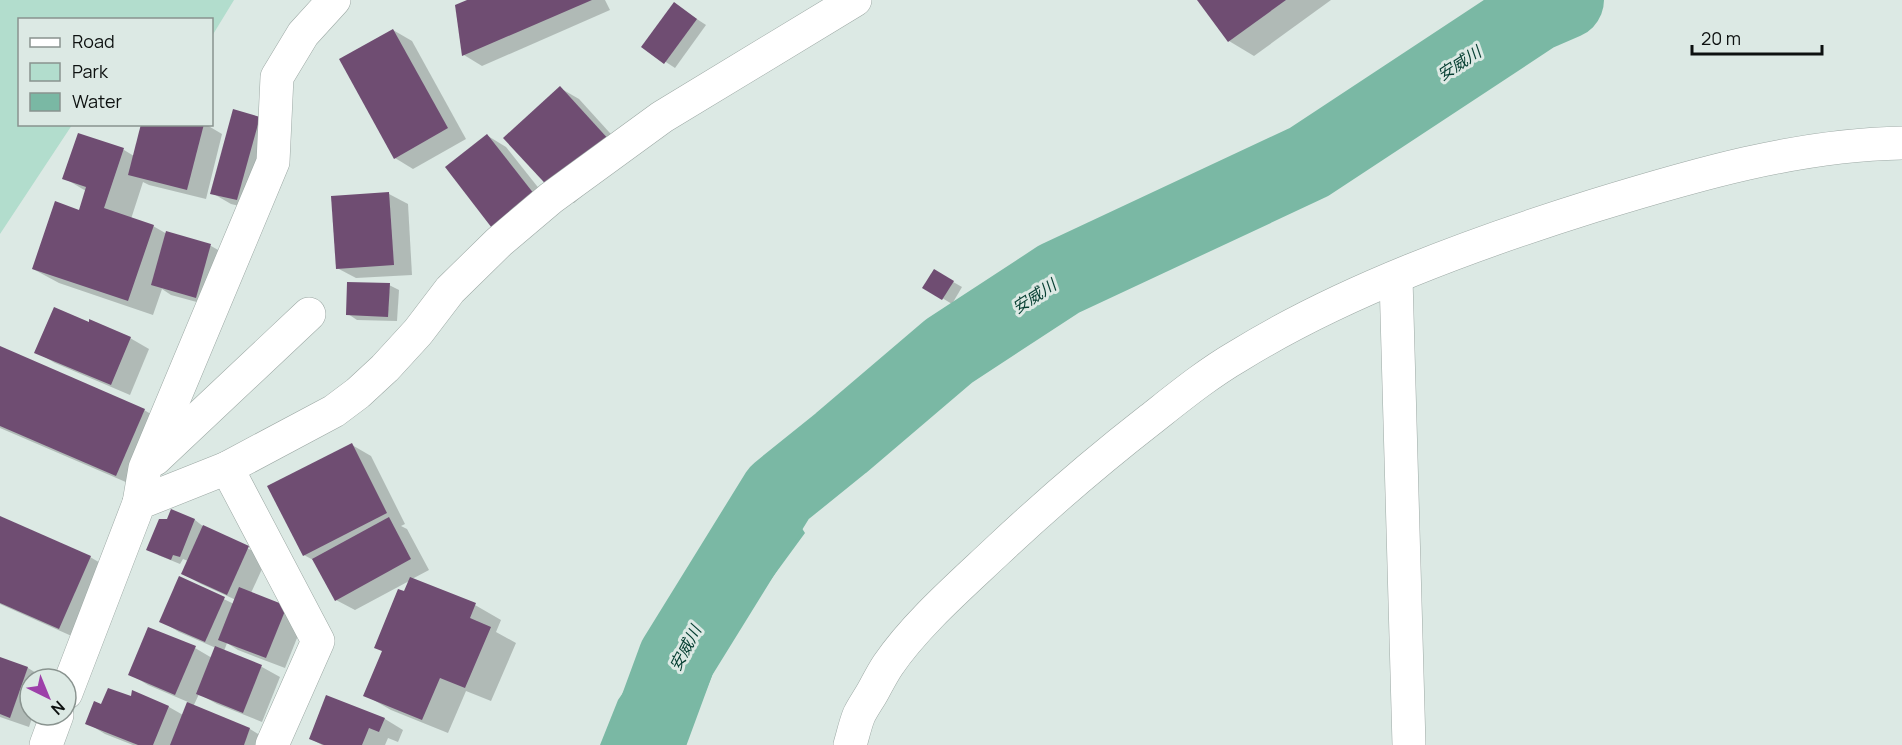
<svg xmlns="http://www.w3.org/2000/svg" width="1902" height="745" font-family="Manrope,'Noto Sans JP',sans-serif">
  <rect width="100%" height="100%" fill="#dce9e4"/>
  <path fill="#b2ddcd" d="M 0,0 L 234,0 L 212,36 L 212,20 L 20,20 L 20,124 L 72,125 L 0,234 Z"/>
  <path fill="#7ab8a4" d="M 760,492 L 779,493 L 805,533 L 726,641 L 684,745 L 600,745 L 618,700 Z"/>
  <g fill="#0003">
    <path d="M 470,0 L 605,0 L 610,10 L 482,66 L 464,55 L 456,6 Z"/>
    <path d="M 1199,0 L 1331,0 L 1254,56 L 1229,41 Z"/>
    <path d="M 674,4 L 706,25 L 675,68 L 643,47 Z"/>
    <path d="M 393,30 L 412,41 L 466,139 L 413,169 L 395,158 Z"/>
    <path d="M 560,88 L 579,99 L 629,154 L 574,203 L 555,192 Z"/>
    <path d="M 260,118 L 256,210 L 231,204 L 212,193 Z"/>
    <path d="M 142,124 L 205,124 L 222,134 L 206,199 L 149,185 L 143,182 L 131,219 L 153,226 L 167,234 L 211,246 L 229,256 L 215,307 L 171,295 L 162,289 L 153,315 L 59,283 L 33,269 L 80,212 L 86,191 L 64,178 L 79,135 L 124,150 L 134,156 Z"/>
    <path d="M 488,136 L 506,147 L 556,210 L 515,241 Z"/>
    <path d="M 389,194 L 408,204 L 412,275 L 356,278 L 337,268 Z"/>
    <path d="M 934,271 L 962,287 L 952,304 L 924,287 Z"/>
    <path d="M 389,285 L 399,290 L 397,321 L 357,320 L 348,314 Z"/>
    <path d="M 90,324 L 130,338 L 149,349 L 130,395 L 55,363 L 36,352 Z"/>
    <path d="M 0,348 L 144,410 L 170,425 L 142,489 L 0,428 Z"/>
    <path d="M 352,445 L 371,456 L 405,524 L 401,526 L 407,529 L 429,570 L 412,579 L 475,605 L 501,620 L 496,632 L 516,643 L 491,701 L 466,691 L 448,733 L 391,710 L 365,695 L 411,580 L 355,610 L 336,600 L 315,561 L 304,555 Z"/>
    <path d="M 172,511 L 195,520 L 204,527 L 267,558 L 251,593 L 305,618 L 285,668 L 238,650 L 227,643 L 224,651 L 262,667 L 280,677 L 262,722 L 217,704 L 199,694 L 193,707 L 250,729 L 268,740 L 266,745 L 133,745 L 105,734 L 87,723 L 102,705 L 131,698 L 133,692 L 169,707 L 183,715 L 188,702 L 148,685 L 130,674 L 195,648 L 212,658 L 216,648 L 179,632 L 161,621 L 180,578 L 234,604 L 236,600 L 201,584 L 183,574 L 188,561 L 183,559 L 180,564 L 158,555 Z"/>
    <path d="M 0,517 L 90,557 L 116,572 L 85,642 L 0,604 Z"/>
    <path d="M 0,658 L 28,668 L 46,679 L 30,679 L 30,715 L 33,715 L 29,727 L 0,717 Z"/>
    <path d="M 327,697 L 385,719 L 403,730 L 398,742 L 388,738 L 385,745 L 322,745 L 311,739 Z"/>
  </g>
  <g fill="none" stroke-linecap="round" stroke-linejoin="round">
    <path stroke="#7ab8a4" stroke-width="78" d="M 645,745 L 677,658 L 779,493 L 841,443 L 949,351 L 1059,279 L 1309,162 L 1535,13 L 1565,0"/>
  </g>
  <g fill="#6f4d72">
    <path d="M 467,0 L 592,0 L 462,56 L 455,5 Z"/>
    <path d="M 1197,0 L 1286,0 L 1228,42 Z"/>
    <path d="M 674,2 L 697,19 L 664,64 L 641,47 Z"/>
    <path d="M 393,29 L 448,128 L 394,159 L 339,59 Z"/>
    <path d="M 560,86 L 611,142 L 554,193 L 503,138 Z"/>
    <path d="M 233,109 L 260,117 L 237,200 L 210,194 Z"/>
    <path d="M 141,124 L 204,124 L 187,190 L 128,175 Z"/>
    <path d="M 78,133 L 124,148 L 104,208 L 154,225 L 128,301 L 32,269 L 55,201 L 79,210 L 86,187 L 62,179 Z"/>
    <path d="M 487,134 L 538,199 L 495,232 L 445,167 Z"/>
    <path d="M 389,192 L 394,265 L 336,269 L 331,196 Z"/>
    <path d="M 166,231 L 211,244 L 196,298 L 151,285 Z"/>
    <path d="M 934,269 L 954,281 L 942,300 L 922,288 Z"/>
    <path d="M 347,282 L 390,283 L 388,317 L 346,315 Z"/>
    <path d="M 54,307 L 89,322 L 89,319 L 131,337 L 111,385 L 34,353 Z"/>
    <path d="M 0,346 L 145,409 L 116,476 L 0,426 Z"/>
    <path d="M 352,443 L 387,513 L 303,556 L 267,486 Z"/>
    <path d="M 171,509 L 195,519 L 180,557 L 173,555 L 171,560 L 146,550 L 159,519 L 167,519 Z"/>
    <path d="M 0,516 L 91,556 L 59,629 L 0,603 Z"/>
    <path d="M 389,517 L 411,559 L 335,601 L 312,559 Z"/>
    <path d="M 203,525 L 249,546 L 227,595 L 181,574 Z"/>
    <path d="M 179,576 L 225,597 L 205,642 L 159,622 Z"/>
    <path d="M 410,577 L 476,603 L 470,618 L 491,627 L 465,688 L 440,678 L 422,720 L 363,696 L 382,651 L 374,648 L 398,589 L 404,591 Z"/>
    <path d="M 239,587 L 287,606 L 266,658 L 218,640 Z"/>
    <path d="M 148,627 L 196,646 L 175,695 L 128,675 Z"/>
    <path d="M 215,646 L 262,665 L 243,713 L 196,694 Z"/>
    <path d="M 0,657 L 28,667 L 10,718 L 0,714 Z"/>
    <path d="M 108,688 L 131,696 L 132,690 L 169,706 L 153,745 L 138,745 L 85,724 L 94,701 L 101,704 Z"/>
    <path d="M 326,695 L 385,718 L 379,732 L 369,728 L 362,745 L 324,745 L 309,739 Z"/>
    <path d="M 187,702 L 250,728 L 244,745 L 170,745 Z"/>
  </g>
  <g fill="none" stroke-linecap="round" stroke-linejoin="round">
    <defs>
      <g id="minor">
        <path d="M 1396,278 L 1409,745"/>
        <path d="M 155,459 L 309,314"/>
        <path d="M 227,468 L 318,641 L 272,745"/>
        <path d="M 139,503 L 145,468 L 273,162 L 277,77 L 303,34 L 334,0"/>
        <path d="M 66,693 L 139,503 L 227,468 L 334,411 L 358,393 L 385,368 L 418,332 L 450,290 L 499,242 L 551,198 L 662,117 L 855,0"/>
        <path d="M 46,745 L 57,715"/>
        <path d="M 850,745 C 853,735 855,725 859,715 C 863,707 868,700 872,693 C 877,684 882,674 888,665 C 915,625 961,585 997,551 C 1046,505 1097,461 1151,419 C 1179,397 1207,374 1238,356 C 1343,291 1475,243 1593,206 C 1694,175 1796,145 1902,143"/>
      </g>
    </defs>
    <use href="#minor" stroke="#9ca8a4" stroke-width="34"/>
    <use href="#minor" stroke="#fff" stroke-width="33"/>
  </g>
  <g text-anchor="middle" stroke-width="6" stroke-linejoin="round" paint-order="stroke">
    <g font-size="16" font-style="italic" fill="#053e31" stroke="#dce9e4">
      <text transform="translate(1459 63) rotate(-33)" y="6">安威川</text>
      <text transform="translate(1034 296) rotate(-33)" y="6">安威川</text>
      <text transform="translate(685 648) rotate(-62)" y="6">安威川</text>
    </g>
  </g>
  <rect x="18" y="18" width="195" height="108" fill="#dce9e4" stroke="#89938f" stroke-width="1.5"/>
  <rect x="30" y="38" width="30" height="9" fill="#ffffff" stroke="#89938f" stroke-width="1.5"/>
  <text x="72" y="48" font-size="18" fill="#0d1110">Road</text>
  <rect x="30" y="63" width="30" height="18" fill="#b2ddcd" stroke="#89938f" stroke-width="1.5"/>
  <text x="72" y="78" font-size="18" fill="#0d1110">Park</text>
  <rect x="30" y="93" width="30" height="18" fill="#7ab8a4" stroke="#89938f" stroke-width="1.5"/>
  <text x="72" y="108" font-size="18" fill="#0d1110">Water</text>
  <g transform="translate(48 697) rotate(137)"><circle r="28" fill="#dce9e4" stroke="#89938f" stroke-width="1.5"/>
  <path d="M0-4.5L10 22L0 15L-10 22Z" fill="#9d40a9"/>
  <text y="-9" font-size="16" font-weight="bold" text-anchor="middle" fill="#0d1110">N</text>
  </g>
  <path d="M1692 45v9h130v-9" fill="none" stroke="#0d1110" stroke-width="3"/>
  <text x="1701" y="45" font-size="18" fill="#0d1110" stroke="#dce9e4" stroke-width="4.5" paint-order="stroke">20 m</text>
</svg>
